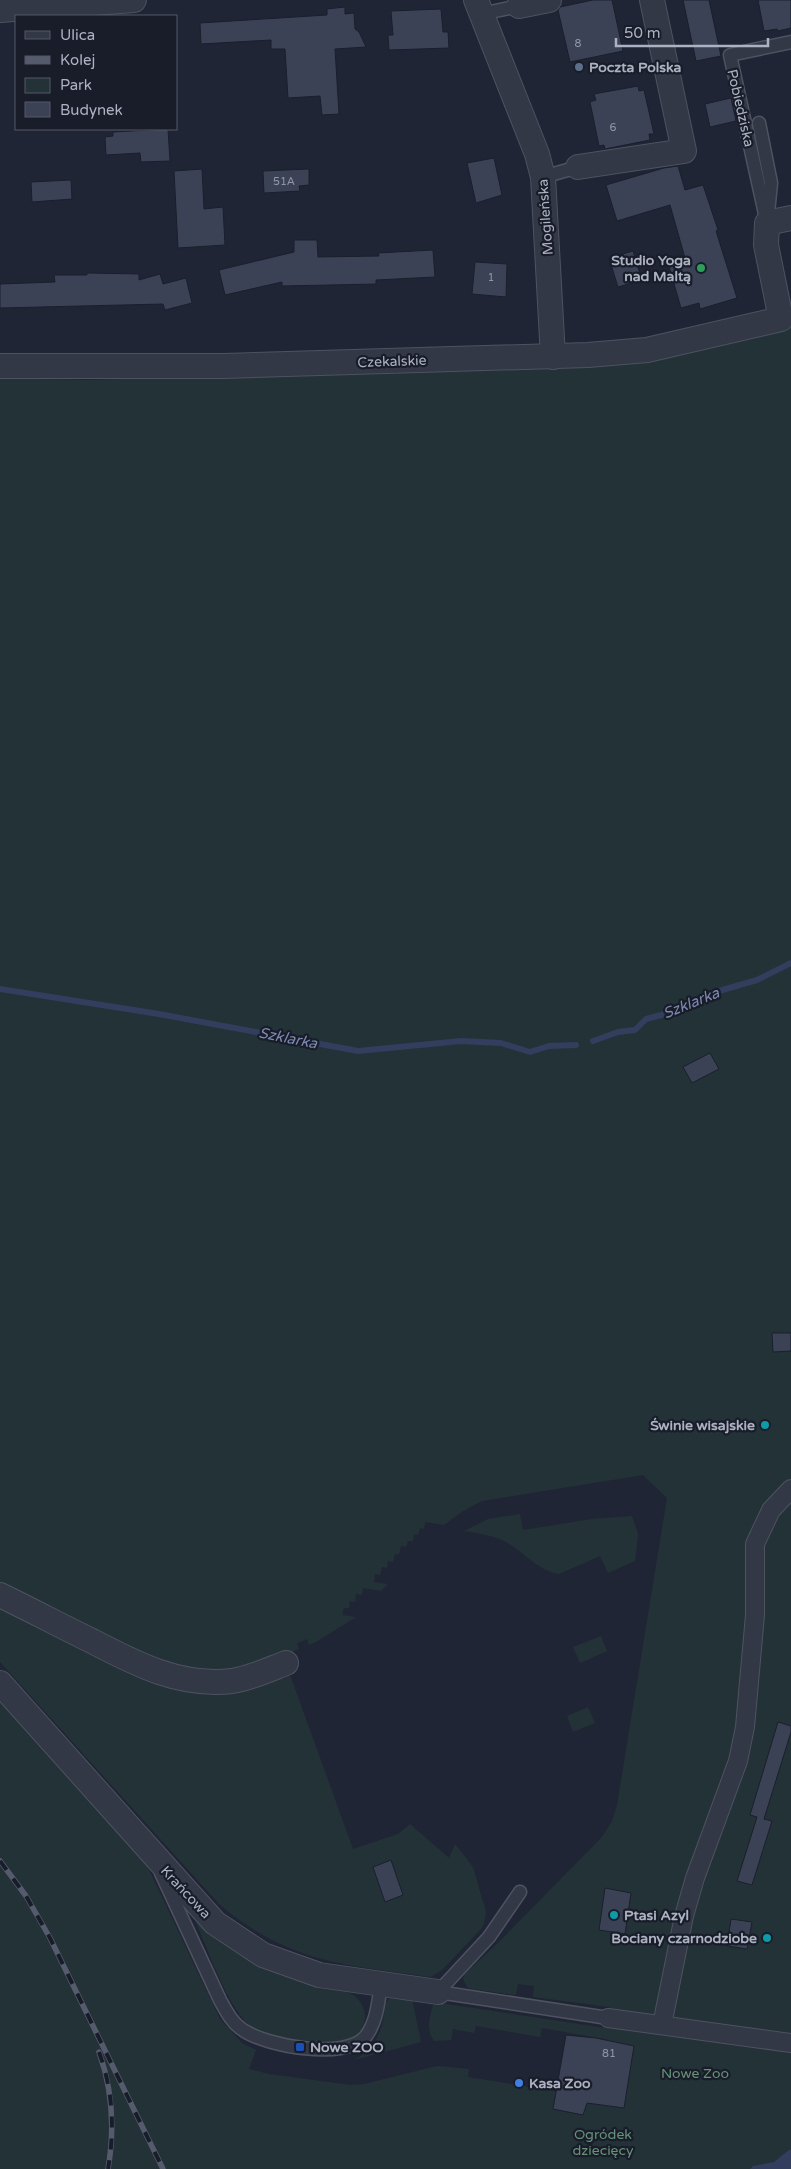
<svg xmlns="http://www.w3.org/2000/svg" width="791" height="2169" font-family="'Varela Round',sans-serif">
  <rect width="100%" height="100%" fill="#202535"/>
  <g fill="#233237">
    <path d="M 791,324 L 791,2169 L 0,2169 L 0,1700 L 144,1859 L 220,2019 L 242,2043 L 256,2050 L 249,2069 L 269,2074 L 350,2085 L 364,2084 L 437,2066 L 469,2069 L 468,2077 L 560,2092 L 603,2047 L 604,2039 L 542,2028 L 540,2037 L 476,2026 L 474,2033 L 453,2029 L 451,2040 L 434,2041 C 425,2028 430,2016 434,2002 L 606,2028 L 609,2007 L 533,1997 L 534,1986 L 518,1984 L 516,1995 L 471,1989 L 467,1987 L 463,1979 L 465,1974 L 496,1945 L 602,1837 L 612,1821 L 617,1805 L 667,1498 L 643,1475 L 482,1501 L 463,1511 L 444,1525 L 425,1522 L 424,1529 L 420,1528 L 418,1535 L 414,1534 L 413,1541 L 408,1541 L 406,1547 L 401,1546 L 399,1554 L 395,1554 L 393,1562 L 388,1561 L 387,1568 L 382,1567 L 380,1575 L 375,1574 L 374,1582 L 388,1584 L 381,1591 L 363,1588 L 362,1595 L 356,1594 L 355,1602 L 350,1601 L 349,1608 L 344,1608 L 342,1615 L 356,1617 L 316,1642 L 309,1645 L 307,1639 L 297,1643 L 299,1649 L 242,1671 L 176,1672 L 0,1585 L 0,378 L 87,380 L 608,365 L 620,364 Z"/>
    <path d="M 520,1514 L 523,1530 L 592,1519 L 632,1516 L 638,1534 L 635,1561 L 608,1573 L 600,1556 L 559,1574 C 536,1570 523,1550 502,1540 C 491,1535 476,1533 464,1531 L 488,1519 Z"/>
    <path d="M 0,1605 L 147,1678 L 289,1672 L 353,1849 L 398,1834 L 410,1824 L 449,1858 L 455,1844 L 473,1867 L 486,1912 L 484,1924 L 481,1929 L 442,1970 L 431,1977 C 345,1965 289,1963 219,1904 L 0,1662 Z"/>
    <path d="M 601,1636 L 607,1651 L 580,1663 L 573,1647 Z"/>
    <path d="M 588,1707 L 595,1723 L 573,1732 L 567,1716 Z"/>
    <path d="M 198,1920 L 355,1996 C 363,2004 367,2012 364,2023 C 362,2030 357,2037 350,2040 C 332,2049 262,2039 248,2024 C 226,2003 209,1952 196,1923 Z"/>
    <path d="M 390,1997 L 412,1999 L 421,2042 L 354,2060 C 372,2050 381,2036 384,2015 C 385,2009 385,2002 390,1997 Z"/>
  </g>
  <path fill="#333d5d" d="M 789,2150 L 791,2150 L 791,2169 L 750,2169 L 753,2166 L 774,2162 Z"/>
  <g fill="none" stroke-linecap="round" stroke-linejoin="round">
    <g stroke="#333d5d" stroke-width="6">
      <path d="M 0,989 L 159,1014 L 358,1051 L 461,1041 L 501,1043 L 530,1052 L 549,1046 L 576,1045"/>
      <path d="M 593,1041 L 618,1032 L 635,1030 L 646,1019 L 669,1013 L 712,993 L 757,980 L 791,963"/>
    </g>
  </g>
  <g fill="#3c4256" stroke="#1b1f2c">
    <path d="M 593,0 L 612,0 L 623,51 L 570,62 L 558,10 L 560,7 Z"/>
    <path d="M 683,0 L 709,0 L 721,56 L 696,61 Z"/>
    <path d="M 758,0 L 791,0 L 791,28 L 778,31 L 777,29 L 764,31 Z"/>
    <path d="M 345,7 L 345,14 L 354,13 L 355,29 L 359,32 L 366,47 L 335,49 L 339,114 L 322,115 L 320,96 L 288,98 L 285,49 L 271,49 L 271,40 L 201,44 L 200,23 L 327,15 L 327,9 Z"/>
    <path d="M 441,9 L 443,32 L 448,32 L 449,48 L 389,50 L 388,35 L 393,35 L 391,11 Z"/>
    <path d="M 638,86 L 639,91 L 644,90 L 654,134 L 649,134 L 650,140 L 605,149 L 604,145 L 599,146 L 590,102 L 596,100 L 594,94 Z"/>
    <path d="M 731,98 L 736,121 L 710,127 L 705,104 Z"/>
    <path d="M 168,129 L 170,161 L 141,162 L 140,153 L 106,155 L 105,137 L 113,136 L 113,132 Z"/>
    <path d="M 494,158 L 502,195 L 476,203 L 467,163 Z"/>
    <path d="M 678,166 L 685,190 L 703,185 L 718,230 L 716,231 L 737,298 L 700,309 L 699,303 L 681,308 L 668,263 L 685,258 L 670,205 L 617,221 L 606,185 L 664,168 Z"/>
    <path d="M 202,169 L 204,209 L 223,207 L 225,245 L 178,248 L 174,171 Z"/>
    <path d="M 309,169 L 309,185 L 299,186 L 300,191 L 264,193 L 263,171 Z"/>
    <path d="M 71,180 L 72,199 L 32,202 L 31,182 Z"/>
    <path d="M 294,240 L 317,240 L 318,257 L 379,256 L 378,253 L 433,250 L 435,277 L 376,280 L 376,284 L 282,286 L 282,282 L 225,295 L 219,270 L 294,252 Z"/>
    <path d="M 633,251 L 642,280 L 618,287 L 609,258 Z"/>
    <path d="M 475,262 L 507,264 L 506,297 L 472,294 Z"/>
    <path d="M 87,273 L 139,274 L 139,280 L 160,274 L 163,284 L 186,278 L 192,303 L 165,310 L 163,304 L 0,308 L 0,284 L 55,282 L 54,275 L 87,275 Z"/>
    <path d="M 710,1053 L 719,1069 L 692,1083 L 683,1067 Z"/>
    <path d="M 772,1333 L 791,1333 L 791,1351 L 773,1352 Z"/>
    <path d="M 778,1722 L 791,1726 L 791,1732 L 764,1819 L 772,1821 L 752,1885 L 737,1881 L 757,1817 L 750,1815 Z"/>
    <path d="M 391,1860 L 403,1895 L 385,1902 L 373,1867 Z"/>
    <path d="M 605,1888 L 631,1893 L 625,1934 L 599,1930 Z"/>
    <path d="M 731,1919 L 752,1922 L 747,1949 L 727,1946 Z"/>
    <path d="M 566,2035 L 596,2038 L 634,2046 L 624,2108 L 587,2103 L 583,2115 L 553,2109 Z"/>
  </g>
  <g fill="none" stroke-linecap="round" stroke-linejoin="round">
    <defs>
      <g id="service">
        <path d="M 481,14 L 519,6"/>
        <path d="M 759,123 L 771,183 L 768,213"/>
        <path d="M 543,177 L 578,167"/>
        <path d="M 767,223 L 730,55 L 791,42"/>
        <path d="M 161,1873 L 220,2000 C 226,2011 232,2023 243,2030 C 266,2046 346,2061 366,2036 C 377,2021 378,2003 381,1985"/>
        <path d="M 438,1992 L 608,2018"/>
        <path d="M 438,1992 L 489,1937 L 520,1892"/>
      </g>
      <g id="pedestrian">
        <path d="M 608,2018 L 791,2043"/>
        <path d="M 662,2025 L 684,1916 L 695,1878 L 738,1761 L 745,1727 L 755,1615 L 755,1544 L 771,1510 L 791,1489"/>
      </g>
      <g id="minor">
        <path d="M 476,0 L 537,154 L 543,177 L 553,357"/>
        <path d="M 519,6 L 549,0"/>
        <path d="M 0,10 L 134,0"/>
        <path d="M 578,167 L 684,151 L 652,0"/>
        <path d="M 0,366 L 224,366 L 588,355 L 647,350 L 781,319 L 766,245 L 767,223 L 791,218"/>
        <path d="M 0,1595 C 31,1610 61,1626 92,1641 C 136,1664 180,1687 232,1681 C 251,1678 268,1670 286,1663"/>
        <path d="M 0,1683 L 215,1923 L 263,1955 L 319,1975 L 438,1992"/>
      </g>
    </defs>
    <use href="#service" stroke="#4e5261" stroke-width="15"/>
    <use href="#pedestrian" stroke="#4e5261" stroke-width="20"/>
    <use href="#minor" stroke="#4e5261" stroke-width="26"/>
    <use href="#service" stroke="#333846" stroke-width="12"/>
    <use href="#pedestrian" stroke="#333846" stroke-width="18"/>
    <use href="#minor" stroke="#333846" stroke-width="24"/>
    <defs>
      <g id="rail">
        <path d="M 0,1861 L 26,1896 L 50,1938 L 163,2169"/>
        <path d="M 99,2052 C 113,2091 115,2128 108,2169"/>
      </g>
    </defs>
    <use href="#rail" stroke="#555b6d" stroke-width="5.5"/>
    <use href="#rail" stroke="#191d2a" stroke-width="4" stroke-dasharray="11" stroke-linecap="butt"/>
  </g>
  <circle fill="#5c6f8a" stroke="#191d2a" stroke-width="2" cx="579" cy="67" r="5"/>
  <circle fill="#2e9e5b" stroke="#191d2a" stroke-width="2" cx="701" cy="268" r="5"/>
  <g fill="#0f9aa8" stroke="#191d2a" stroke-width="2">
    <circle cx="765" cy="1425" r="5"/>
    <circle cx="614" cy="1915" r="5"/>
    <circle cx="767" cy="1938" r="5"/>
  </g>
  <rect fill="#1a4fb4" stroke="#191d2a" stroke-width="2" x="295" y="2042" width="10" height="10" rx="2.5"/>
  <circle fill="#3f7fe0" stroke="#191d2a" stroke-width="2" cx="519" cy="2083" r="5"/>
  <g text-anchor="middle" stroke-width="4.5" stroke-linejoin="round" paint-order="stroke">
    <g font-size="11" fill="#9196a8">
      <text x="578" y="47">8</text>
      <text x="613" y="131">6</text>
      <text x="284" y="185">51A</text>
      <text x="491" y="281">1</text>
      <text x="609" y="2057">81</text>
    </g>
    <g font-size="14" font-weight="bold" fill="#adb2c3" stroke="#191d2a" text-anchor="start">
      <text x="589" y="72">Poczta Polska</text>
      <text x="691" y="265" text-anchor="end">Studio Yoga<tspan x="691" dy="16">nad Maltą</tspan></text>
      <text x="755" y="1430" text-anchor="end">Świnie wisajskie</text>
      <text x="624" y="1920">Ptasi Azyl</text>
      <text x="757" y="1943" text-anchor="end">Bociany czarnodziobe</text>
      <text x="310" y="2052">Nowe ZOO</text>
      <text x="529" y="2088">Kasa Zoo</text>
    </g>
    <g font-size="14" fill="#adb2c3" stroke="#191d2a">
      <text transform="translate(741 108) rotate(77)" y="5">Pobiedziska</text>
      <text transform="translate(545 217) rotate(-94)" y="5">Mogileńska</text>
      <text transform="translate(392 361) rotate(-2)" y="5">Czekalskie</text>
      <text transform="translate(186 1892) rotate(47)" y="5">Krańcowa</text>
    </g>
    <g font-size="14" fill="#669278" stroke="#191d2a">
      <text x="695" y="2078">Nowe Zoo</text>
      <text x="603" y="2139">Ogródek<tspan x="603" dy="16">dziecięcy</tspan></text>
    </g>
    <g font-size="15" font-style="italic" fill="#7d8ab0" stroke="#191d2a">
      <text transform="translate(691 1003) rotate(-22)" y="5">Szklarka</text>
      <text transform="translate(288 1038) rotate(11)" y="5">Szklarka</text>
    </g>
  </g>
  <rect x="15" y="15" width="162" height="115" fill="#191d2a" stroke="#545967"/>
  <rect x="25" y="31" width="25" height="8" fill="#333846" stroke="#545967"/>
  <text x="60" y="40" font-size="15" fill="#adb2c3">Ulica</text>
  <rect x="25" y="56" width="25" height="8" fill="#555b6d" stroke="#545967"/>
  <text x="60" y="65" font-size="15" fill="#adb2c3">Kolej</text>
  <rect x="25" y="78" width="25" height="15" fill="#233237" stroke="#545967"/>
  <text x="60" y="90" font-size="15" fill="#adb2c3">Park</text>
  <rect x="25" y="102" width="25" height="15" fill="#3c4256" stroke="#545967"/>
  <text x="60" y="115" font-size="15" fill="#adb2c3">Budynek</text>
  <path d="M616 38v8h152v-8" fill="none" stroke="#adb2c3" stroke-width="2.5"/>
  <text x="624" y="38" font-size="15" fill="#adb2c3" stroke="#191d2a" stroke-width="4" paint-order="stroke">50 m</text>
</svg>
